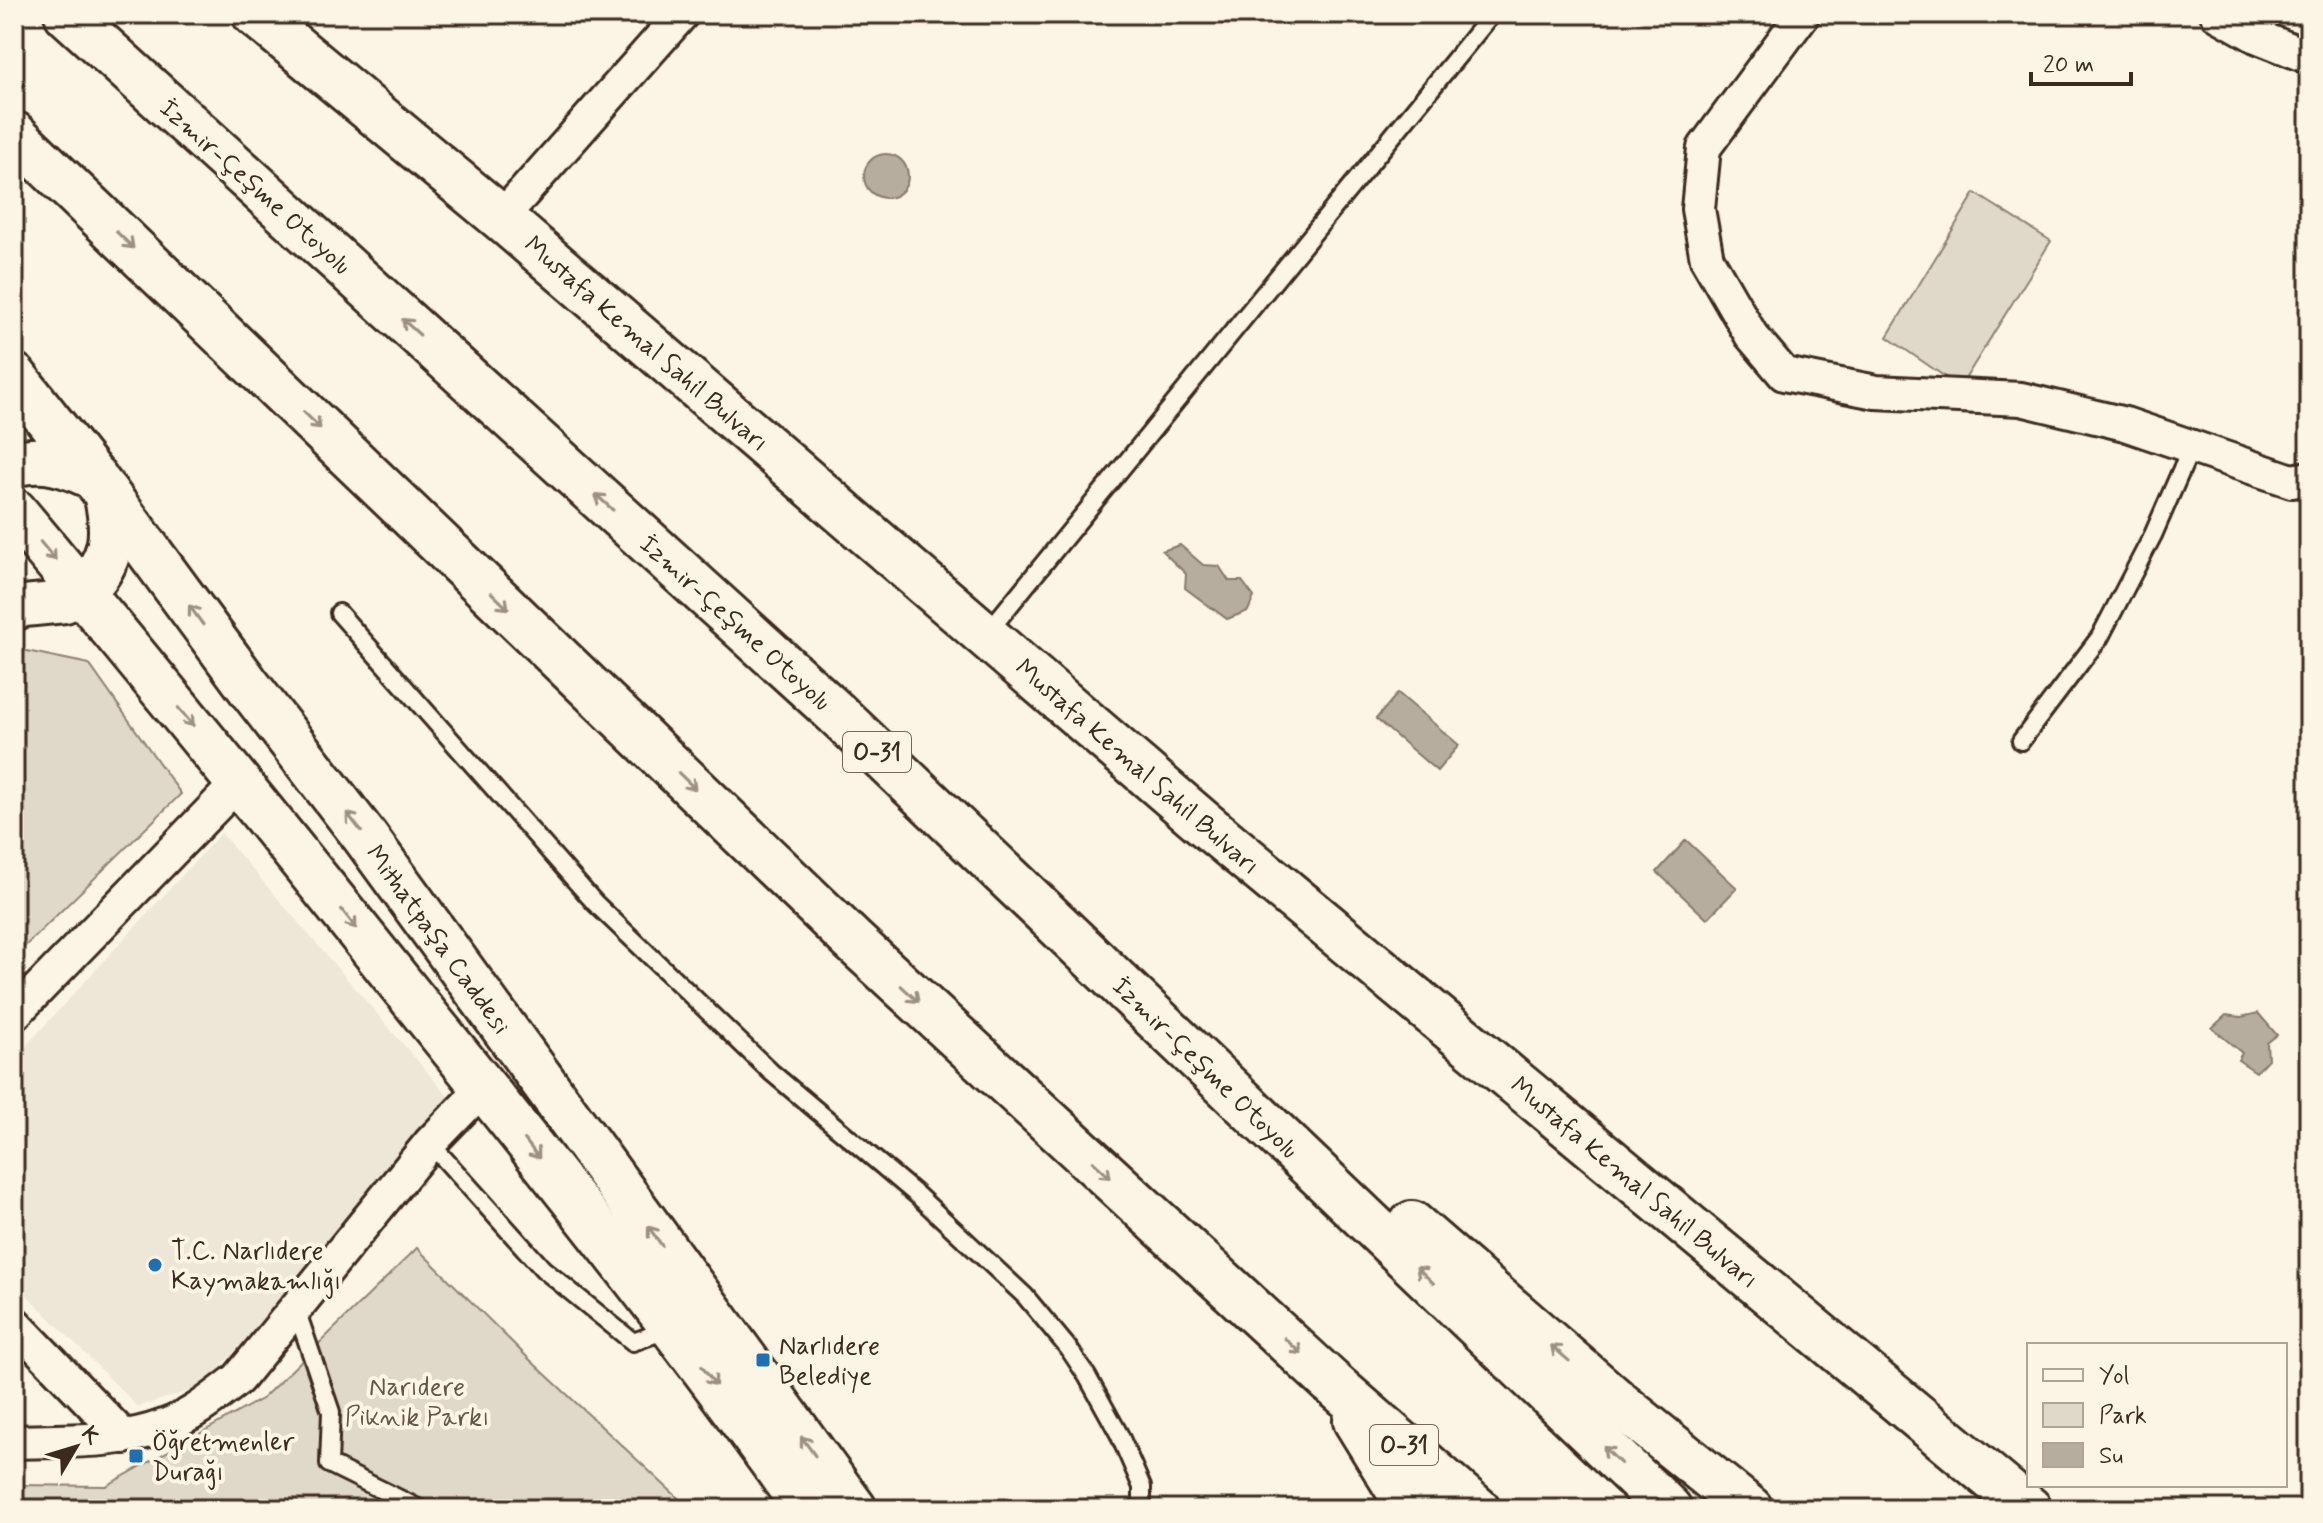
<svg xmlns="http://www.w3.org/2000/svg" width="2323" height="1523" font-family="Mynerve,sans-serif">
  <rect width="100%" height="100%" fill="#fcf5e5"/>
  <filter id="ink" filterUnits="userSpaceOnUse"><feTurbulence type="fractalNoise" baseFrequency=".0125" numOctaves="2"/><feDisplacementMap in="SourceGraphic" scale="16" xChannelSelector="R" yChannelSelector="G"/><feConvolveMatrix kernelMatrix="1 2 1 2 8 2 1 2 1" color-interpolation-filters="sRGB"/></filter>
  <g filter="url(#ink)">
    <path fill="#eee6d6" d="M 221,833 L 453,1102 L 204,1386 L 138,1407 L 14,1282 L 14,1059 Z"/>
    <g fill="#e0d8c8" stroke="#8e8173" stroke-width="2">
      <path d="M 1975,193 L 2051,241 L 1960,387 L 1887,337 Z"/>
      <path d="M 17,649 L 89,664 L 181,794 L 14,957 L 14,651 Z"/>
      <path d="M 417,1248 L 528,1358 L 690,1509 L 14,1509 L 14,1485 L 106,1486 L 263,1398 Z"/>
    </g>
    <g fill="#b7ad9e" stroke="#85796b" stroke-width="2">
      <circle cx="886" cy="176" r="22"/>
      <path d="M 1180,545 L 1203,565 L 1219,566 L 1229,581 L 1242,581 L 1254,597 L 1248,611 L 1227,619 L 1185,588 L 1186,574 L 1162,551 Z"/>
      <path d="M 1398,693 L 1459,745 L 1437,771 L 1376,719 Z"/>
      <path d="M 1686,840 L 1737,888 L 1707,919 L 1657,872 Z"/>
      <path d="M 2258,1013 L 2277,1035 L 2267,1043 L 2268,1059 L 2256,1072 L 2238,1060 L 2242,1053 L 2212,1028 L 2226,1015 L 2241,1017 Z"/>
    </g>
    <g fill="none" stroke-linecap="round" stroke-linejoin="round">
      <defs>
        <g id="service">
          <path d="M 339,613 L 595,903 L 771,1072 L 917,1195 L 1025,1296 L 1069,1349 L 1087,1376 L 1119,1434 L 1142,1487 L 1142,1509"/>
          <path d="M 987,633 L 1492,14"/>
          <path d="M 2021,741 L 2100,637 L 2153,535 L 2191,448"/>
          <path d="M 430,1143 L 543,1269 L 633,1342 L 672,1328"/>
          <path d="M 296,1309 L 331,1412 L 329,1464 L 420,1509"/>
        </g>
        <g id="minor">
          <path d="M 1803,14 L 1704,148 L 1698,209 L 1707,259 L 1751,335 L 1784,374 L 1876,392 L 2021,399 L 2125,424 L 2292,481 L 2309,478"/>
          <path d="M 2217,14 L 2256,36 L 2309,57"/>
          <path d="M 501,218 L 682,14"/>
          <path d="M 14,1014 L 239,782"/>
          <path d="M 14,1323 L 124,1437"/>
          <path d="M 14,1442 C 63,1440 118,1444 164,1426 C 192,1416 215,1397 238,1379 L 430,1143 L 484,1087"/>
        </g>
        <path id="tertiary" d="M 14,610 L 24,606 L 65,602 L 82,592"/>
        <path id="secondary" d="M 255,14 L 501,218 L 1201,821 L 2029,1509"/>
        <g id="primary">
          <path d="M 14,376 L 106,493 L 249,687 L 365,837 L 854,1509"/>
          <path d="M 14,464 C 44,456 68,464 95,478"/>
          <path d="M 14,511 C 155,679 294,850 431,1022 C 560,1181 688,1342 806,1509"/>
          <path d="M 82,592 C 113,561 116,535 106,493"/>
        </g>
        <g id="motorway">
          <path d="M 67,14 L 837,714 L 1669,1509"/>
          <path d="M 14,134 L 853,941 L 1331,1382 L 1477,1509"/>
          <path d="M 1412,1224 L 1621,1405 L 1750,1509"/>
          <path d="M 1356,1421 L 1401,1494 L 1417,1509"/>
        </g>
      </defs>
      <use href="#service" stroke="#3b2a1e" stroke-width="22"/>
      <use href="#minor" stroke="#3b2a1e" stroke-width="38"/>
      <use href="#tertiary" stroke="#3b2a1e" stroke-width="46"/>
      <use href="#secondary" stroke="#3b2a1e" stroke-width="50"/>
      <use href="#primary" stroke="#3b2a1e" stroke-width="50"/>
      <use href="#motorway" stroke="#3b2a1e" stroke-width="50"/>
      <use href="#service" stroke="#fcf5e5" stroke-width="16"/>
      <use href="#minor" stroke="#fcf5e5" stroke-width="32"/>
      <use href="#tertiary" stroke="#fcf5e5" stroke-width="40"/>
      <use href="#secondary" stroke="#fcf5e5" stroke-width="44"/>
      <use href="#primary" stroke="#fcf5e5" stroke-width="44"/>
      <use href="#motorway" stroke="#fcf5e5" stroke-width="44"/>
    </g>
    <defs><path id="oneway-shaft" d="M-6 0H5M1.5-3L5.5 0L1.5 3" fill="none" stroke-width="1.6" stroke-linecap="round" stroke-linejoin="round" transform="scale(2)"/></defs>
    <g stroke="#9c9082">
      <use href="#oneway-shaft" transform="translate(125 240) rotate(44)"/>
      <use href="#oneway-shaft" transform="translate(411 327) rotate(-138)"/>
      <use href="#oneway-shaft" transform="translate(312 420) rotate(44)"/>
      <use href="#oneway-shaft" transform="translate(604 502) rotate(-138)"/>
      <use href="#oneway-shaft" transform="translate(48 551) rotate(50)"/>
      <use href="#oneway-shaft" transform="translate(500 601) rotate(44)"/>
      <use href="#oneway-shaft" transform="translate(196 615) rotate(-126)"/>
      <use href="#oneway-shaft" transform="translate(186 717) rotate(50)"/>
      <use href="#oneway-shaft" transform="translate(687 781) rotate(44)"/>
      <use href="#oneway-shaft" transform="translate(354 822) rotate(-128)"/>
      <use href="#oneway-shaft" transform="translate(349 919) rotate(52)"/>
      <use href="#oneway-shaft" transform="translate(910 994) rotate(43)"/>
      <use href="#oneway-shaft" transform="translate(532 1149) rotate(52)"/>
      <use href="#oneway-shaft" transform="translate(1102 1170) rotate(43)"/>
      <use href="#oneway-shaft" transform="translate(655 1236) rotate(-126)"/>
      <use href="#oneway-shaft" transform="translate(1425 1275) rotate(-136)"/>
      <use href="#oneway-shaft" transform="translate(1293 1346) rotate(43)"/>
      <use href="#oneway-shaft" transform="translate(1560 1353) rotate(-139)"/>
      <use href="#oneway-shaft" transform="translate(709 1376) rotate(53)"/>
      <use href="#oneway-shaft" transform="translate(808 1446) rotate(-126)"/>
      <use href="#oneway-shaft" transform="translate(1612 1455) rotate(-136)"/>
    </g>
  </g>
  <g fill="#1f6fb2" stroke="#fcf5e5" stroke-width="3">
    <circle cx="155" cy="1265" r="8"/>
    <rect x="755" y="1352" width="16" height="16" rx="4"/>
    <rect x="128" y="1448" width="16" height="16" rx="4"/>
  </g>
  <g text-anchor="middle" stroke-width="8" stroke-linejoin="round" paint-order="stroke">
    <g fill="#fcf5e5" stroke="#75675a" stroke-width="2">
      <rect x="843" y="732" width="68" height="40" rx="6"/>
      <rect x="1370" y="1425" width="68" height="40" rx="6"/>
    </g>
    <g font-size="24" font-weight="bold" fill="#3b2a1e">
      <text x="877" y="760">O-31</text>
      <text x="1404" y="1453">O-31</text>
    </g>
    <g font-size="26" fill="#3b2a1e" stroke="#fcf5e5">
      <text transform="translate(256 186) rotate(42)" y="9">İzmir-Çeşme Otoyolu</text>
      <text transform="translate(647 343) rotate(41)" y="9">Mustafa Kemal Sahil Bulvarı</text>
      <text transform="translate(736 622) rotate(42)" y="9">İzmir-Çeşme Otoyolu</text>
      <text transform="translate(1138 766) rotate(41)" y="9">Mustafa Kemal Sahil Bulvarı</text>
      <text transform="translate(439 939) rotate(54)" y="9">Mithatpaşa Caddesi</text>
      <text transform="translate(1206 1067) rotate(44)" y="9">İzmir-Çeşme Otoyolu</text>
      <text transform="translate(1635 1182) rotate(40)" y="9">Mustafa Kemal Sahil Bulvarı</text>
    </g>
    <g font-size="26" fill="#3b2a1e" stroke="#fcf5e5" text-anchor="start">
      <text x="171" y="1259">T.C. Narlıdere<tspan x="171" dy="30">Kaymakamlığı</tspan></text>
      <text x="779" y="1354">Narlıdere<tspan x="779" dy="30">Belediye</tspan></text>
      <text x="152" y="1450">Öğretmenler<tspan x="152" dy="30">Durağı</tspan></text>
    </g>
    <g font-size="26" fill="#645648" stroke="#fcf5e5">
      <text x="417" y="1395">Narıdere<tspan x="417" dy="30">Piknik Parkı</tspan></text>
    </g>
  </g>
  <rect width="2323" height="1523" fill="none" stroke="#fcf5e5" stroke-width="48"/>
  <rect x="24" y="24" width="2275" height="1475" fill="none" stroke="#3b2a1e" stroke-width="3" filter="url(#ink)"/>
  <rect x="2027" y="1343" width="260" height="144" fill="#fcf5e5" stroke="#afa495" stroke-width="2"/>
  <rect x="2043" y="1369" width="40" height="12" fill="#fcf5e5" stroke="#afa495" stroke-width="2"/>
  <text x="2099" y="1383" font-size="24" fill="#3b2a1e">Yol</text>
  <rect x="2043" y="1403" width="40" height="24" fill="#e0d8c8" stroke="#afa495" stroke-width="2"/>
  <text x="2099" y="1423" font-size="24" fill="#3b2a1e">Park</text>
  <rect x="2043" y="1443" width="40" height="24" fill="#b7ad9e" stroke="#afa495" stroke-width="2"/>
  <text x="2099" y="1463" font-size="24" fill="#3b2a1e">Su</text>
  <g transform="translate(76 1447) rotate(52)" stroke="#fcf5e5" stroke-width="6" paint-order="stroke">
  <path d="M0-6L14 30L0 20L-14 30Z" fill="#3b2a1e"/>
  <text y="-12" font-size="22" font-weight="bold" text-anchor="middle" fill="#3b2a1e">K</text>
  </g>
  <path d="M2031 72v12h100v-12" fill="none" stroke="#3b2a1e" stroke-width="4"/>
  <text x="2043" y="72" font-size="24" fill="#3b2a1e" stroke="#fcf5e5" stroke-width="6" paint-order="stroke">20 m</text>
</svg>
